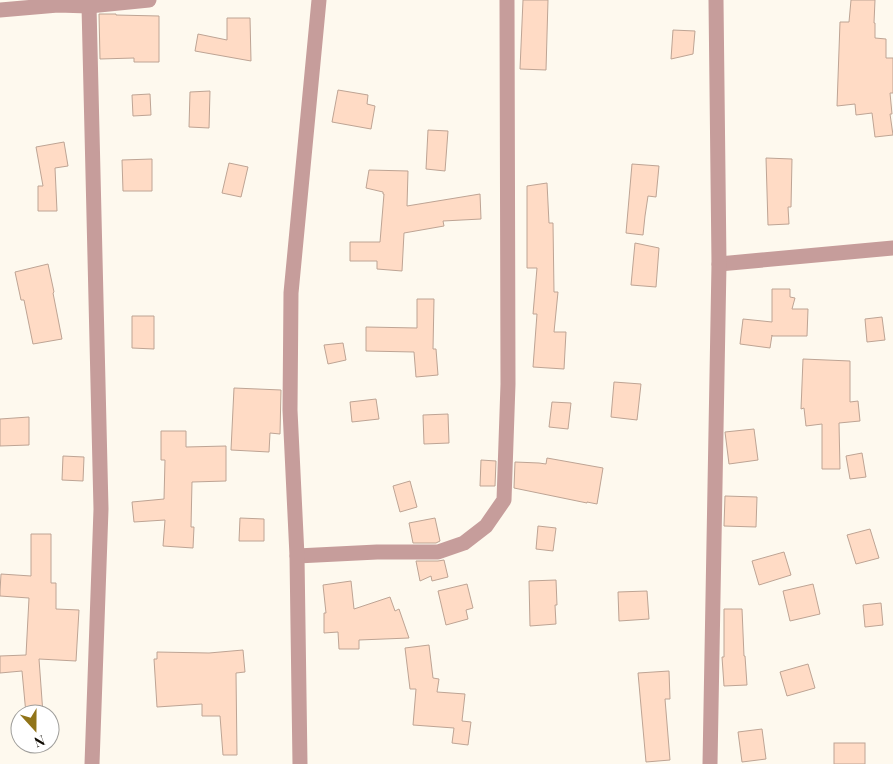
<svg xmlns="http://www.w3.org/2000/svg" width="893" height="764" font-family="'Playfair Display',serif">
  <rect width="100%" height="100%" fill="#fef9ee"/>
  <g fill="#ffdbc5" stroke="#bea494">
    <path d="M 523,0 L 548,0 L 546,70 L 520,69 Z"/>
    <path d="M 851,0 L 875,0 L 874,23 L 875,23 L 875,38 L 886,39 L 886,58 L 893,58 L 893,93 L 890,93 L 892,114 L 890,114 L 893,135 L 875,137 L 872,113 L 856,115 L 855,104 L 837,106 L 840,22 L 849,22 Z"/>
    <path d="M 99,14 L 116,14 L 116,15 L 159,16 L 159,62 L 134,62 L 134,58 L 100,59 Z"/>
    <path d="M 227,18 L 250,18 L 251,61 L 195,51 L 198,34 L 227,40 Z"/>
    <path d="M 673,30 L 695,31 L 693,54 L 671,59 Z"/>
    <path d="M 338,90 L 368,95 L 367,104 L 375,106 L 371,129 L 332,122 Z"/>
    <path d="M 210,91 L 209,128 L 189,127 L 190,92 Z"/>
    <path d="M 150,94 L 151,115 L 133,116 L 132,95 Z"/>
    <path d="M 428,130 L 448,131 L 445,171 L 426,169 Z"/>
    <path d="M 64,142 L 68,166 L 55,168 L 57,211 L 38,211 L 38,186 L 43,186 L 36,147 Z"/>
    <path d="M 766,158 L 792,159 L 791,207 L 788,207 L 789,224 L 768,225 Z"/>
    <path d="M 152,159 L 152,191 L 123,191 L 122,160 Z"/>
    <path d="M 229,163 L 248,167 L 241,197 L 222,193 Z"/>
    <path d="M 632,164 L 659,166 L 656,197 L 648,196 L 645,216 L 643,235 L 626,233 Z"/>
    <path d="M 369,170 L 408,171 L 407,206 L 480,194 L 481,219 L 443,221 L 444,226 L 404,233 L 402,271 L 377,269 L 377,261 L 350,261 L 350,242 L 380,242 L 384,194 L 383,194 L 383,192 L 366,188 Z"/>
    <path d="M 547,183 L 549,223 L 553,223 L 554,292 L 558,292 L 554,332 L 566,332 L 564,369 L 533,367 L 537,314 L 533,314 L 537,268 L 527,268 L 527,186 Z"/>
    <path d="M 635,243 L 659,248 L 656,287 L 631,285 Z"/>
    <path d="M 48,264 L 54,292 L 53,293 L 62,339 L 33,344 L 24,300 L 21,300 L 15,272 Z"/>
    <path d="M 772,289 L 790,289 L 790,297 L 795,298 L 792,309 L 808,309 L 807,336 L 772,336 L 772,335 L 770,348 L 740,344 L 743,319 L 772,322 Z"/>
    <path d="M 417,299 L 434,299 L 433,349 L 436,349 L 438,375 L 416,377 L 414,352 L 366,351 L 366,327 L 417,328 Z"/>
    <path d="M 132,316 L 154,316 L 154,349 L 132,348 Z"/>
    <path d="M 882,317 L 885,340 L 867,342 L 865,319 Z"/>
    <path d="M 343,343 L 346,360 L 328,364 L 324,345 Z"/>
    <path d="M 803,359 L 850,361 L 850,402 L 858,401 L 860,421 L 839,423 L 840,469 L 822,469 L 822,424 L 806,426 L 804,408 L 801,409 Z"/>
    <path d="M 614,382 L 641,384 L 637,420 L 611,417 Z"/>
    <path d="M 234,388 L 281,390 L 280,434 L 270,433 L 269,452 L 231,450 Z"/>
    <path d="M 376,399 L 379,419 L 352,422 L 350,402 Z"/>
    <path d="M 552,402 L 571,403 L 568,429 L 549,427 Z"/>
    <path d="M 448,414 L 449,443 L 424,444 L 423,415 Z"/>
    <path d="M 29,417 L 29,445 L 0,446 L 0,419 Z"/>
    <path d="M 754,429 L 758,460 L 729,464 L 725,432 Z"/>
    <path d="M 161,431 L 186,431 L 186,447 L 226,446 L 226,481 L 192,482 L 191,527 L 194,527 L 193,548 L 163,546 L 165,520 L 134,522 L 132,502 L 164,499 L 165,460 L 161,460 Z"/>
    <path d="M 862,453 L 866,477 L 850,479 L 846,456 Z"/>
    <path d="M 63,456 L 84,457 L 83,481 L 62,480 Z"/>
    <path d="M 547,458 L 603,468 L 597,504 L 587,502 L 587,503 L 514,488 L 515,462 L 539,463 L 546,464 Z"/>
    <path d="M 481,460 L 496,461 L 495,486 L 480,486 Z"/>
    <path d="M 410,481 L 417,507 L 400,512 L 393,486 Z"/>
    <path d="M 725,496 L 757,497 L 756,527 L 724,526 Z"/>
    <path d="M 240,518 L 264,519 L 264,541 L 239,541 Z"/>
    <path d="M 435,518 L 440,541 L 436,543 L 413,543 L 409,523 Z"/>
    <path d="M 538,526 L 556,528 L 553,551 L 536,549 Z"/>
    <path d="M 870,529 L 879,558 L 856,564 L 847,535 Z"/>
    <path d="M 31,534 L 51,534 L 51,583 L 56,583 L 56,609 L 79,610 L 76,661 L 39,659 L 43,714 L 26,714 L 22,671 L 0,673 L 0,656 L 26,655 L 29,598 L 0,596 L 0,591 L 1,574 L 31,576 Z"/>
    <path d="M 784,552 L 791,575 L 759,585 L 752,561 Z"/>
    <path d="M 444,560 L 448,577 L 432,581 L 431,576 L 420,581 L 416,561 L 438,561 Z"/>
    <path d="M 556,580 L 557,605 L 555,605 L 556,624 L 530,626 L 529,581 Z"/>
    <path d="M 351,581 L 354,609 L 390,597 L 395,611 L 399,609 L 409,638 L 359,640 L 359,649 L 339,649 L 338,632 L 324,633 L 324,613 L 326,613 L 323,585 Z"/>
    <path d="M 467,584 L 473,608 L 466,610 L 468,619 L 446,625 L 438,591 Z"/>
    <path d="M 813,584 L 820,614 L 790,621 L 783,591 Z"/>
    <path d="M 647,591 L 649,619 L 619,621 L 618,592 Z"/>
    <path d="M 881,603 L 883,625 L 865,627 L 863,605 Z"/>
    <path d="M 724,609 L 742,609 L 744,656 L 745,656 L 747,685 L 724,686 L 722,657 L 724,657 Z"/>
    <path d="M 429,645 L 433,678 L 439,679 L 437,692 L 465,694 L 462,721 L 471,722 L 468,745 L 452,743 L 454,728 L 413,725 L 416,689 L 410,689 L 405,648 Z"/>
    <path d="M 243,650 L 245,672 L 236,673 L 237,755 L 223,755 L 220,716 L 202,716 L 202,704 L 157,707 L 154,659 L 157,659 L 157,652 L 209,653 Z"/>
    <path d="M 808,664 L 815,688 L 787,696 L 780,672 Z"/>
    <path d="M 669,671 L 670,699 L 665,699 L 670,760 L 646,762 L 638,673 Z"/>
    <path d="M 762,729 L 766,759 L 742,762 L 738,732 Z"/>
    <rect x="834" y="743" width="31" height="21"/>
    <rect x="29" y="744" width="16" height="6"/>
  </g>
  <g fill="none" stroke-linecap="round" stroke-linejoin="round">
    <g stroke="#c69d9b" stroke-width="15">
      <path d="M 89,6 L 101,509 L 92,764"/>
      <path d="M 0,10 L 58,5 L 89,6 L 149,0"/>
      <path d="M 719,264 L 893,248"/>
      <path d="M 297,556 L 377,552 L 438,552 L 464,543 L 486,526 L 504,500 L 508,384 L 507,0"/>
      <path d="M 300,764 L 297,556 L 290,410 L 291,293 L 319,0"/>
      <path d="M 710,764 L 719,264 L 716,0"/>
    </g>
  </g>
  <g transform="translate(35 729) rotate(159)"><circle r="24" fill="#ffffff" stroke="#9f9e9b"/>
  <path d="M0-4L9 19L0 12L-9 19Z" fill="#917419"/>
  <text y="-8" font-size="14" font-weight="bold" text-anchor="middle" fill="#100c04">N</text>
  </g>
</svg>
